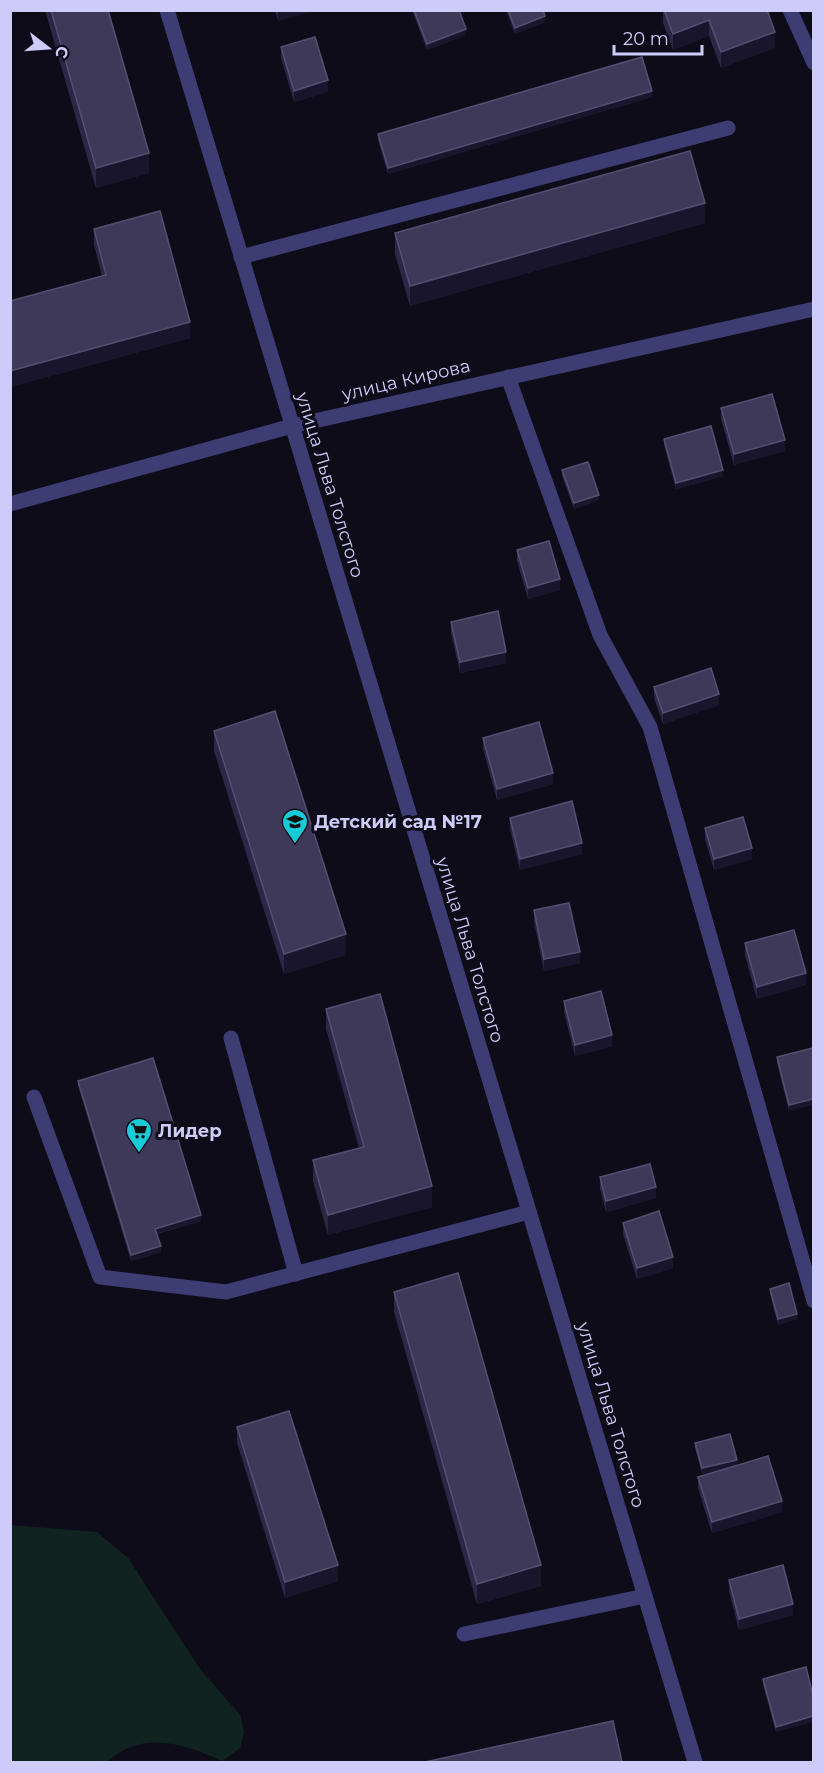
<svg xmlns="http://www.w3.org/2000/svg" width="824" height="1773" font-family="Montserrat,sans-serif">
  <rect width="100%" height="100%" fill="#0e0c19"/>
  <path fill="#102321" d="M 10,1525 L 97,1532 L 128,1558 L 200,1669 L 241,1716 L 244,1733 L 240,1748 L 222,1761 C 183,1743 142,1730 107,1762 L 11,1762 Z"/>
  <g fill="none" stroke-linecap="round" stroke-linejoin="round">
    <g stroke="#3d3d73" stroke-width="15">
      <path d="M 167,10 L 695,1762"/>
      <path d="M 790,10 L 814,63"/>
      <path d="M 241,257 L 728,128"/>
      <path d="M 508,377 L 600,635 L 650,727 L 814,1301"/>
      <path d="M 10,504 L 292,426 L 814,309"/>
      <path d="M 231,1038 L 296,1274"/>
      <path d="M 34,1097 L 100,1277 L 226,1292 L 529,1212"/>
      <path d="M 464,1634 L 645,1596"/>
    </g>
  </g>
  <g fill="#2c2746">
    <path d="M 45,10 L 108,10 L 149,173 L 96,188 Z"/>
    <path d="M 275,10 L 314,10 L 278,21 Z"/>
    <path d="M 412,10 L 459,10 L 466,35 L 427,50 Z"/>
    <path d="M 506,10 L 543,10 L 545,22 L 515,34 Z"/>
    <path d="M 663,10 L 767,10 L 775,48 L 721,68 L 709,36 L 673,50 L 663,23 Z"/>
    <path d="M 281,47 L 328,92 L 294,102 L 281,58 Z"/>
    <path d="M 652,97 L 388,174 L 378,140 L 378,134 Z"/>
    <path d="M 705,223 L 410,306 L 395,254 L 395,233 Z"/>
    <path d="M 94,229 L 190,338 L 10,387 L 10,301 L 102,276 L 94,245 Z"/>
    <path d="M 721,408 L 785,451 L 734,465 L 721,419 Z"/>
    <path d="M 664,439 L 723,476 L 676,489 L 664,445 Z"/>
    <path d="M 562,470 L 599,500 L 574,509 L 562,476 Z"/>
    <path d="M 517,550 L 560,590 L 528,599 L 517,561 Z"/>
    <path d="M 451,622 L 506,663 L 460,673 L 451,633 Z"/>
    <path d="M 654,687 L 719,705 L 663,724 L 654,698 Z"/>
    <path d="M 214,731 L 346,955 L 284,974 L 214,751 Z"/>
    <path d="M 483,738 L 553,784 L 497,800 L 483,749 Z"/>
    <path d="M 510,818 L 582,854 L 520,870 L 510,829 Z"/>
    <path d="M 705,828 L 752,859 L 714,870 L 705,839 Z"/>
    <path d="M 534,910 L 580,963 L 544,971 L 534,922 Z"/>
    <path d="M 745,943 L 806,985 L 757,999 L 745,955 Z"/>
    <path d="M 564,1001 L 612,1046 L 575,1056 L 564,1012 Z"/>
    <path d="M 326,1009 L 432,1207 L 328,1235 L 313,1181 L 313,1160 L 359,1148 L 326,1029 Z"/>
    <path d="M 813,1048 L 789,1111 L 777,1063 L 777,1057 Z"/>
    <path d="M 78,1081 L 201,1221 L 157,1234 L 161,1252 L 131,1261 L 78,1086 Z"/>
    <path d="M 600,1177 L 656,1198 L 606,1212 L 600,1189 Z"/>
    <path d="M 623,1223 L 673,1268 L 637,1279 L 623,1234 Z"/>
    <path d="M 770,1289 L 797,1319 L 778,1325 L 770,1294 Z"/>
    <path d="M 394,1292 L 541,1586 L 477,1604 L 394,1312 Z"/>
    <path d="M 237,1427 L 338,1581 L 285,1598 L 237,1443 Z"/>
    <path d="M 695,1443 L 737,1465 L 782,1512 L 712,1533 L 698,1488 L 698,1477 L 736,1466 L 702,1474 L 695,1448 Z"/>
    <path d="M 729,1580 L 793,1615 L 739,1630 L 729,1591 Z"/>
    <path d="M 806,1667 L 776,1732 L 763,1685 L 763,1679 Z"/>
  </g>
  <g fill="#19152c">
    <path d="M 278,10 L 314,10 L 278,21 Z"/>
    <path d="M 545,16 L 545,22 L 515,34 L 515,28 Z"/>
    <path d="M 709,20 L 709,36 L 673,50 L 673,34 Z"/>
    <path d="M 466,29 L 466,35 L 427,50 L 427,44 Z"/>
    <path d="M 775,32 L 775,48 L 721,68 L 721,52 Z"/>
    <path d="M 328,80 L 328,92 L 294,102 L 294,91 Z"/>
    <path d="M 652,91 L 652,97 L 388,174 L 388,168 Z"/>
    <path d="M 149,153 L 149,173 L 96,188 L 96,168 Z"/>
    <path d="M 705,203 L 705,223 L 410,306 L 410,286 Z"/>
    <path d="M 190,322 L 190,338 L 10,387 L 10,371 Z"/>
    <path d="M 785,440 L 785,451 L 734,465 L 734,454 Z"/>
    <path d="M 723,470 L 723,476 L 676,489 L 676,483 Z"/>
    <path d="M 599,495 L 599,500 L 574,509 L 574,503 Z"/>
    <path d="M 560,579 L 560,590 L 528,599 L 528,588 Z"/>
    <path d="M 506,652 L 506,663 L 460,673 L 460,662 Z"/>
    <path d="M 719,694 L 719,705 L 663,724 L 663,713 Z"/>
    <path d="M 553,773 L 553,784 L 497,800 L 497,789 Z"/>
    <path d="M 582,843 L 582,854 L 520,870 L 520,859 Z"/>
    <path d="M 752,848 L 752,859 L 714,870 L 714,859 Z"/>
    <path d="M 346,934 L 346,955 L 284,974 L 284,954 Z"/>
    <path d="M 580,952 L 580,963 L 544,971 L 544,959 Z"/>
    <path d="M 806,973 L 806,985 L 757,999 L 757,987 Z"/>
    <path d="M 612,1035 L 612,1046 L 575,1056 L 575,1045 Z"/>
    <path d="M 813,1099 L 813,1105 L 789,1111 L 789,1105 Z"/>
    <path d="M 432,1186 L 432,1207 L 328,1235 L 328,1215 Z"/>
    <path d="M 656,1187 L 656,1198 L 606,1212 L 606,1201 Z"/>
    <path d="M 201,1215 L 201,1221 L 155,1234 L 155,1229 Z"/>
    <path d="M 161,1246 L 161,1252 L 131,1261 L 131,1255 Z"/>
    <path d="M 673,1257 L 673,1268 L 637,1279 L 637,1268 Z"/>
    <path d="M 797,1314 L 797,1319 L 778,1325 L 778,1319 Z"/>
    <path d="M 737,1460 L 737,1465 L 702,1474 L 702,1468 Z"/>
    <path d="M 782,1501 L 782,1512 L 712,1533 L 712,1522 Z"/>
    <path d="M 338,1565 L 338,1581 L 285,1598 L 285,1582 Z"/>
    <path d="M 541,1565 L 541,1586 L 477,1604 L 477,1584 Z"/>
    <path d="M 793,1604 L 793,1615 L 739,1630 L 739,1619 Z"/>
    <path d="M 813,1716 L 813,1722 L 776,1732 L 776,1727 Z"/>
  </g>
  <g fill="#3e3959" stroke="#545072" stroke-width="1.5">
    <path d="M 51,10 L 108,10 L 149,153 L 96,168 Z"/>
    <path d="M 414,10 L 459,10 L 466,29 L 427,44 Z"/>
    <path d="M 508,10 L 543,10 L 545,16 L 515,28 Z"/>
    <path d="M 664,10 L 767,10 L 775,32 L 721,52 L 709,20 L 673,34 Z"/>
    <path d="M 315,37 L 328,80 L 294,91 L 281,47 Z"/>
    <path d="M 642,57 L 652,91 L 388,168 L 378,134 Z"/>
    <path d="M 690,151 L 705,203 L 410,286 L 395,233 Z"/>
    <path d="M 160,211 L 190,322 L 10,371 L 10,301 L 106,275 L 94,229 Z"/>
    <path d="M 772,394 L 785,440 L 734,454 L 721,408 Z"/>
    <path d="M 711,426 L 723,470 L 676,483 L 664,439 Z"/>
    <path d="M 588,462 L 599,495 L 574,503 L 562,470 Z"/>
    <path d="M 549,541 L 560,579 L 528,588 L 517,550 Z"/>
    <path d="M 498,611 L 506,652 L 460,662 L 451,622 Z"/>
    <path d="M 711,668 L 719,694 L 663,713 L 654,687 Z"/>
    <path d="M 275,711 L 346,934 L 284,954 L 214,731 Z"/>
    <path d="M 539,722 L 553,773 L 497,789 L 483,738 Z"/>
    <path d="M 572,801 L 582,843 L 520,859 L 510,818 Z"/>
    <path d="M 743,817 L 752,848 L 714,859 L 705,828 Z"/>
    <path d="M 569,903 L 580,952 L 544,959 L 534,910 Z"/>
    <path d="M 794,930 L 806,973 L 757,987 L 745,943 Z"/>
    <path d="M 601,991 L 612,1035 L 575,1045 L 564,1001 Z"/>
    <path d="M 380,994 L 432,1186 L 328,1215 L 313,1160 L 364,1147 L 326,1009 Z"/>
    <path d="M 813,1048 L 813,1099 L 789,1105 L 777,1057 Z"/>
    <path d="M 153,1058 L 201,1215 L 155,1229 L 161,1246 L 131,1255 L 78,1081 Z"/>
    <path d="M 650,1164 L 656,1187 L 606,1201 L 600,1177 Z"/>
    <path d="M 659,1211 L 673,1257 L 637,1268 L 623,1223 Z"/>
    <path d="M 458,1273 L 541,1565 L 477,1584 L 394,1292 Z"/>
    <path d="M 789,1283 L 797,1314 L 778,1319 L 770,1289 Z"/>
    <path d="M 289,1411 L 338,1565 L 285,1582 L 237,1427 Z"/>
    <path d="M 730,1434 L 737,1460 L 702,1468 L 695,1443 Z"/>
    <path d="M 768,1456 L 782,1501 L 712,1522 L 698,1477 Z"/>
    <path d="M 783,1565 L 793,1604 L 739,1619 L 729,1580 Z"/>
    <path d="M 806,1667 L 813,1696 L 813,1716 L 776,1727 L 763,1679 Z"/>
    <path d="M 613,1721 L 622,1762 L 425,1762 Z"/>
  </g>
  <defs>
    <symbol id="school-pin" viewBox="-11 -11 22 30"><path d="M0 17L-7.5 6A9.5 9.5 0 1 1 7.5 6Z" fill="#19cbd7" stroke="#0e0c19"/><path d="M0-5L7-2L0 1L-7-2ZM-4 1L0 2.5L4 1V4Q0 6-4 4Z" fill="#111"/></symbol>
    <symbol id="supermarket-pin" viewBox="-11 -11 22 30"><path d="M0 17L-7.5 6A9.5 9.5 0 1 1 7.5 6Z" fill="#19cbd7" stroke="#0e0c19"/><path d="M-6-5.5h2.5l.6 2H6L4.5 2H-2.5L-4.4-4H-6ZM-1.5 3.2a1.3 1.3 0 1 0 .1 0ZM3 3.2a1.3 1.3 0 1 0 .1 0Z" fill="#111"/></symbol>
  </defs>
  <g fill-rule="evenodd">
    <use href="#school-pin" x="280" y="807" width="30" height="40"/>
    <use href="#supermarket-pin" x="124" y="1116" width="30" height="40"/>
  </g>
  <g text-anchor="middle" stroke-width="6" stroke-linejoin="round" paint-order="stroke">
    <g font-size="18" fill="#cfcbf9" stroke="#0e0c19">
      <text transform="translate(406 380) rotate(-13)" y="6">улица Кирова</text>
      <text transform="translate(330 485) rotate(73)" y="6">улица Льва Толстого</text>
      <text transform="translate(470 950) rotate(73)" y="6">улица Льва Толстого</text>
      <text transform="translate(611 1415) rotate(73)" y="6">улица Льва Толстого</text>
    </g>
    <g font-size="18" font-weight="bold" fill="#cfcbf9" stroke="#0e0c19" text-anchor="start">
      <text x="314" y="828">Детский сад №17</text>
      <text x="158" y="1137">Лидер</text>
    </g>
  </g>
  <rect width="824" height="1773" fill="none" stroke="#cfcbf9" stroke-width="24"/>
  <g transform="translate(48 48) rotate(107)" stroke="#0e0c19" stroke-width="4.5" paint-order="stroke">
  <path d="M0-4.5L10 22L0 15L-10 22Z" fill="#cfcbf9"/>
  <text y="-9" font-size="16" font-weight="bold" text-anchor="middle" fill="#cfcbf9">С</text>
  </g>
  <path d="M614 45v9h88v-9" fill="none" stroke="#cfcbf9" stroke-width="3"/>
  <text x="623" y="45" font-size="18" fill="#cfcbf9" stroke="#0e0c19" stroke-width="4.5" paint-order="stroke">20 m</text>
</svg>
